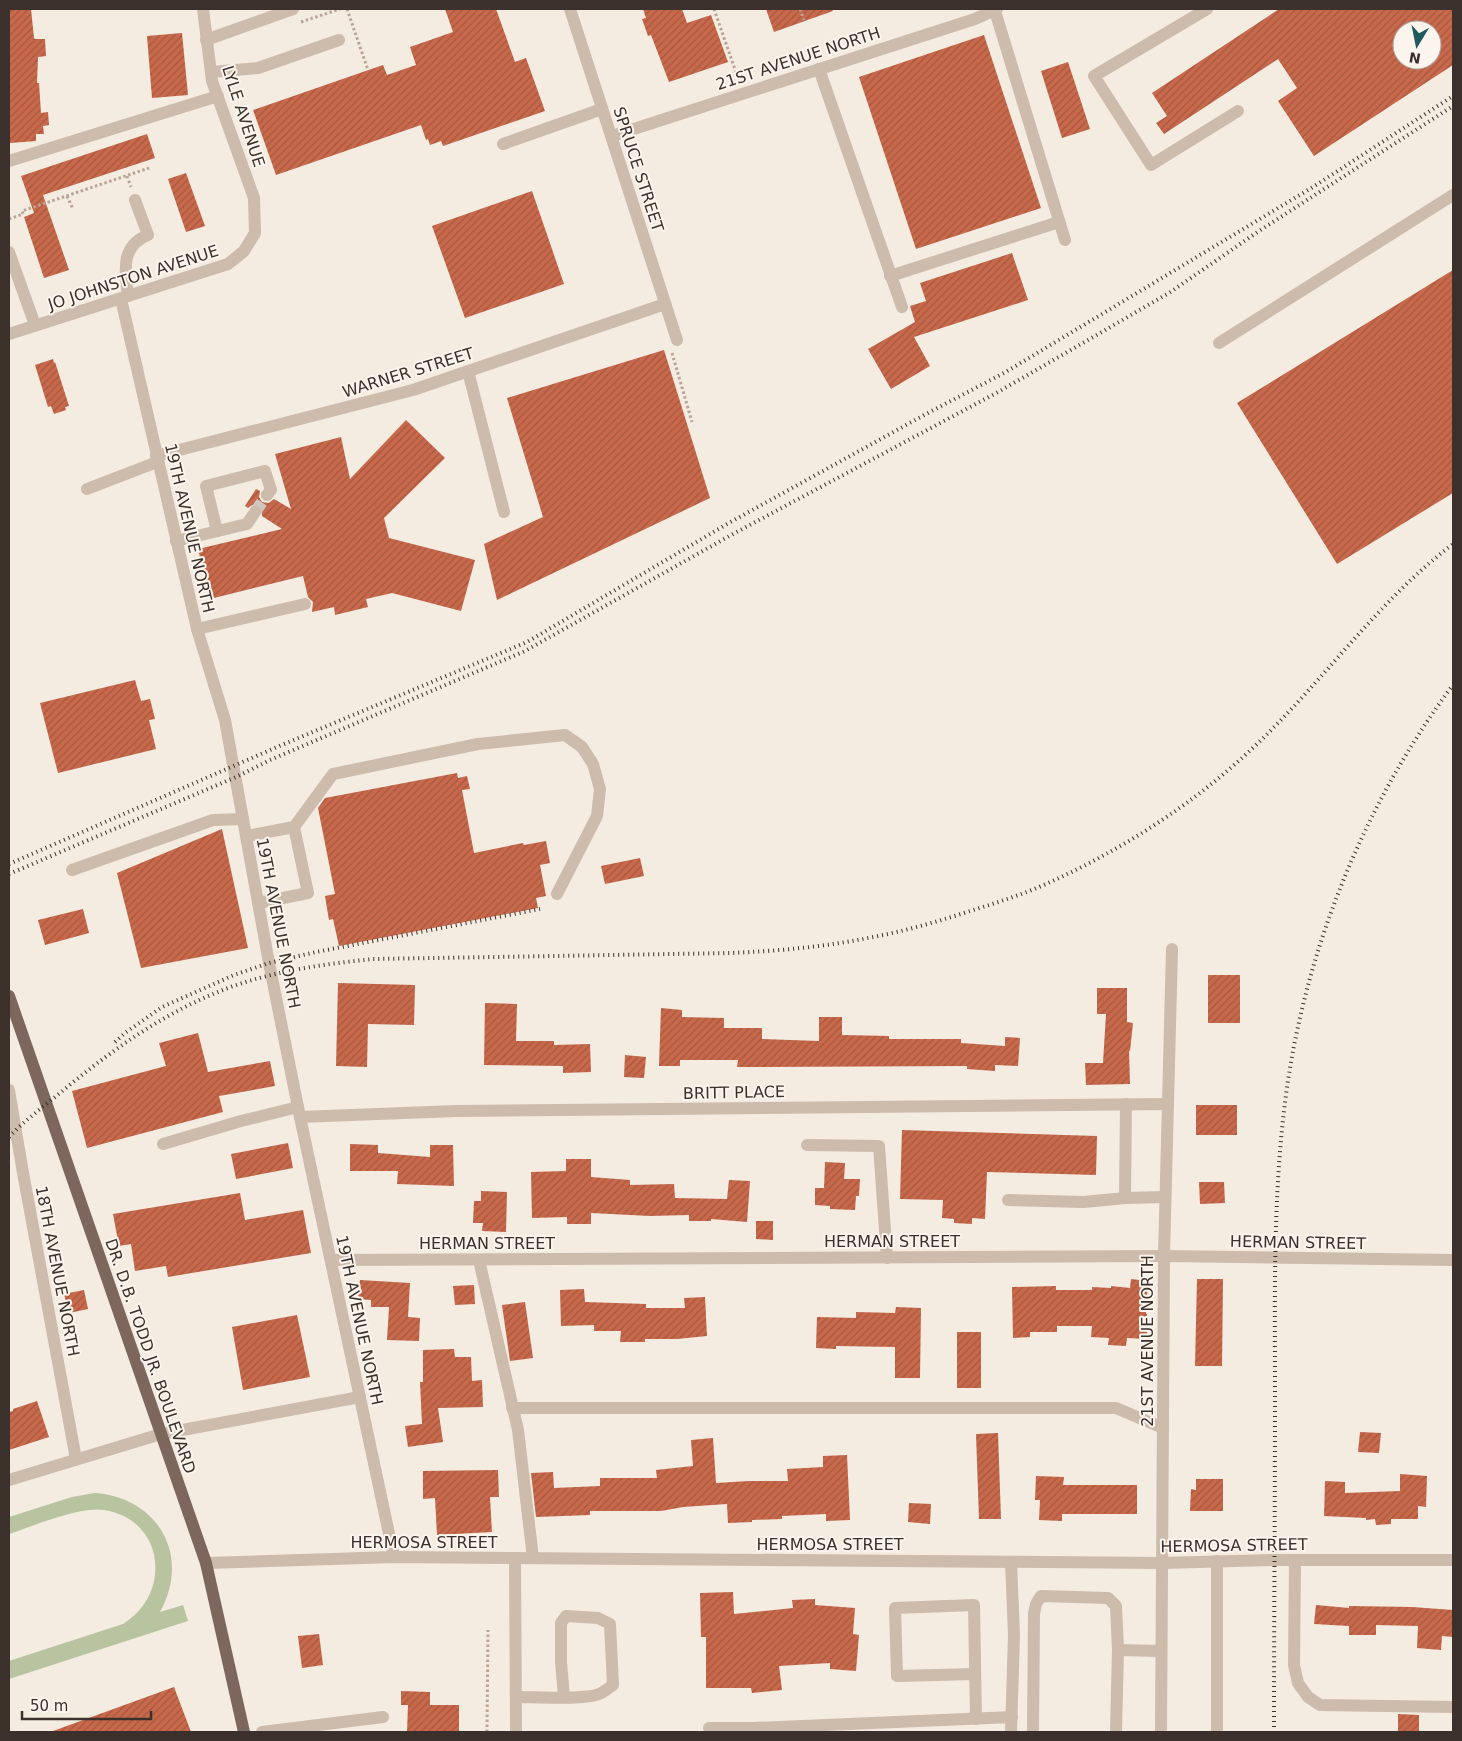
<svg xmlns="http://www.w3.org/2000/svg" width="1462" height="1741" font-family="'DejaVu Sans',sans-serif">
  <defs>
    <pattern id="building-hatch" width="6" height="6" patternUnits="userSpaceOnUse" patternTransform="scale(1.25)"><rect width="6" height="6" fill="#c8694b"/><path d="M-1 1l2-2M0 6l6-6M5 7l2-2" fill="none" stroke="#a4573f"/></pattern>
  </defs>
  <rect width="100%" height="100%" fill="#f4ebe1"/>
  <path fill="#b8c4a0" d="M 95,1493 C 159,1498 191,1556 160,1612 L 183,1605 L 188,1621 L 9,1679 L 9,1661 L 123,1624 C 173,1593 164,1519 104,1510 C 79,1506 34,1526 9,1534 L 9,1517 L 72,1497 Z"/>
  <g fill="url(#building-hatch)" fill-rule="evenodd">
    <path d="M 9,9 L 31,9 L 34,38 L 35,39 L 45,39 L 46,56 L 38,57 L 37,83 L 39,83 L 41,113 L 48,112 L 49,125 L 43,126 L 44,134 L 36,134 L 36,141 L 10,143 L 9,139 Z"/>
    <path d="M 445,9 L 496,9 L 515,62 L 526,58 L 545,111 L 443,146 L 441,141 L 430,145 L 428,139 L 426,140 L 421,125 L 276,175 L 253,110 L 383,65 L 387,75 L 416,65 L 410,47 L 453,32 Z"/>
    <path d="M 643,9 L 682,9 L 687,23 L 711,15 L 728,62 L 669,82 L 651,35 L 648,36 L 642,19 L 646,18 Z"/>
    <path d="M 766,9 L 832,9 L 833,11 L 774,32 Z"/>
    <path d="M 1279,9 L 1453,9 L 1453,65 L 1314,156 L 1278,101 L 1297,88 L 1278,59 L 1164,134 L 1156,123 L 1167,116 L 1152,93 ZM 1402,30 L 1432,30 L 1432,60 L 1402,60 Z"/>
    <path d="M 182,33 L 188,95 L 152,98 L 147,36 Z"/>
    <path d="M 984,35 L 1041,208 L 916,249 L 859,77 Z"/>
    <path d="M 1068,62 L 1090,129 L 1062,138 L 1041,71 Z"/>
    <path d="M 147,134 L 155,158 L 43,195 L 69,270 L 44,278 L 24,217 L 34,213 L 21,176 Z"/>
    <path d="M 186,173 L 205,226 L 186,232 L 168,179 Z"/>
    <path d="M 532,191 L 564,284 L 465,318 L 432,226 Z"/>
    <path d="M 1012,253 L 1028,300 L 914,337 L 930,366 L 891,389 L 868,349 L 915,322 L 910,306 L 926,301 L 920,283 Z"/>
    <path d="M 1453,270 L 1453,493 L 1337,564 L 1237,403 Z"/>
    <path d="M 664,350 L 710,498 L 497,600 L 484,544 L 543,517 L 507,398 Z"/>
    <path d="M 53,359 L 54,363 L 55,362 L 69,406 L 65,407 L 66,410 L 54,414 L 51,406 L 48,407 L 35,365 Z"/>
    <path d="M 406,420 L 445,458 L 384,518 L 389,538 L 475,560 L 461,611 L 392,593 L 366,599 L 368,607 L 335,615 L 334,607 L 312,612 L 313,602 L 308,597 L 303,576 L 210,599 L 198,549 L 282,529 L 262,516 L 262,509 L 259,505 L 252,505 L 248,508 L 245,506 L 256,489 L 260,491 L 259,497 L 262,502 L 269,503 L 274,499 L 291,509 L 275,454 L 341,437 L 350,479 Z"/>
    <path d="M 135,680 L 141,701 L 150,699 L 155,719 L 149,720 L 156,749 L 58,773 L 40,703 Z"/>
    <path d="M 457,773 L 458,778 L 467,776 L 470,789 L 462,790 L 474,853 L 523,843 L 524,845 L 546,841 L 550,863 L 540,865 L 546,896 L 536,898 L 538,908 L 339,946 L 333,919 L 329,920 L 325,896 L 335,894 L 318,808 L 325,798 Z"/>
    <path d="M 222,829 L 248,948 L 141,968 L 117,873 Z"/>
    <path d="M 640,858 L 644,876 L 605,884 L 601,866 Z"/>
    <path d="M 83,909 L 89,933 L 45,945 L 38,920 Z"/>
    <rect x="1208" y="975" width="32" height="48"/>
    <path d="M 338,983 L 415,985 L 414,1025 L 368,1024 L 367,1067 L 336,1066 Z"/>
    <path d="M 1097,988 L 1127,988 L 1127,1022 L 1133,1023 L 1130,1051 L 1129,1051 L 1130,1084 L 1086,1085 L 1085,1063 L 1103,1063 L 1106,1014 L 1097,1014 Z"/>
    <path d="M 485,1003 L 517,1004 L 516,1041 L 554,1041 L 554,1045 L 590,1044 L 591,1072 L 563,1073 L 563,1066 L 484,1065 Z"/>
    <path d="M 661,1008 L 682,1010 L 682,1017 L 724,1018 L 724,1028 L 762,1028 L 762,1039 L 819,1041 L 819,1017 L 842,1017 L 842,1035 L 889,1036 L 889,1039 L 961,1039 L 961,1043 L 1005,1046 L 1005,1037 L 1020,1038 L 1018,1066 L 995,1065 L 995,1071 L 967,1069 L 967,1066 L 737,1067 L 738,1060 L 680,1060 L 680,1066 L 659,1066 Z"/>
    <path d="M 198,1033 L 208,1072 L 270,1061 L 275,1086 L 219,1096 L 223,1112 L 87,1148 L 72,1091 L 166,1066 L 159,1043 Z"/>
    <path d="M 625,1055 L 646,1057 L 644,1078 L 624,1077 Z"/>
    <rect x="1196" y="1105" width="41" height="30"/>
    <path d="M 902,1130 L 1097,1136 L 1096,1175 L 987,1172 L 985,1219 L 972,1218 L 972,1224 L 954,1223 L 954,1219 L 942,1218 L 943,1200 L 900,1199 Z"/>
    <path d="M 288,1143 L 293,1168 L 236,1179 L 231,1154 Z"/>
    <path d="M 350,1144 L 378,1145 L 378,1153 L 430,1157 L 430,1145 L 453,1145 L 454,1186 L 397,1184 L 398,1171 L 350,1171 Z"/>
    <path d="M 566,1159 L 591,1159 L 591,1177 L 630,1180 L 630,1185 L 674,1184 L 675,1198 L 727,1199 L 729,1180 L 750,1181 L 747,1222 L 711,1219 L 711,1221 L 689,1221 L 689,1215 L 650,1216 L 591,1213 L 591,1224 L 567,1224 L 567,1217 L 532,1218 L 531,1172 L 566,1171 Z"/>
    <path d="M 825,1162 L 845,1163 L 844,1179 L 860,1179 L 859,1196 L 856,1196 L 855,1210 L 830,1209 L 830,1206 L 815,1205 L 815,1188 L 824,1188 Z"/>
    <path d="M 1199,1182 L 1224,1182 L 1225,1203 L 1200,1204 Z"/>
    <path d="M 481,1191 L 507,1192 L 506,1232 L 482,1231 L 483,1223 L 473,1223 L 474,1201 L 481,1201 Z"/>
    <path d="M 240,1193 L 245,1220 L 303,1210 L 311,1253 L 168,1277 L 166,1266 L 135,1271 L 131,1244 L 119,1246 L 113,1214 Z"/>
    <path d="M 756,1221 L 773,1221 L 773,1240 L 756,1239 Z"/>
    <path d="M 1131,1279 L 1148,1281 L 1146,1314 L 1147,1314 L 1147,1339 L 1127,1338 L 1126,1346 L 1108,1345 L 1109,1338 L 1091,1337 L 1092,1326 L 1057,1326 L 1057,1332 L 1030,1332 L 1030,1337 L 1013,1338 L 1012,1287 L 1056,1286 L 1056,1290 L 1092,1290 L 1092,1287 L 1111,1288 L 1111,1286 L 1130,1288 Z"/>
    <path d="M 1197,1279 L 1223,1279 L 1222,1366 L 1195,1366 Z"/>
    <path d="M 360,1280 L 410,1283 L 408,1317 L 420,1318 L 419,1341 L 387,1340 L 389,1307 L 371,1307 L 371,1300 L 358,1299 Z"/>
    <path d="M 474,1285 L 475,1304 L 455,1305 L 453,1286 Z"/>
    <path d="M 584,1289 L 585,1302 L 646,1304 L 646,1308 L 685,1308 L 684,1298 L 705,1297 L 707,1336 L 677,1339 L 645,1339 L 645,1342 L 620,1342 L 621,1331 L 594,1331 L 594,1325 L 561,1326 L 560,1290 Z"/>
    <path d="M 84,1290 L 88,1309 L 69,1313 L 64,1294 Z"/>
    <path d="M 525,1302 L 533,1358 L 510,1361 L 502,1305 Z"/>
    <path d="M 896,1307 L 921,1308 L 920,1378 L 895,1378 L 895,1347 L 836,1346 L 836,1349 L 816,1348 L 817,1317 L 856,1318 L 856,1312 L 895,1313 Z"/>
    <path d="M 297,1315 L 310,1377 L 243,1390 L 232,1327 Z"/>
    <rect x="957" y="1332" width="24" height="56"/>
    <path d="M 454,1349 L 455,1357 L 471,1357 L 472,1381 L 482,1380 L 483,1407 L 438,1408 L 443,1442 L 408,1447 L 405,1426 L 422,1424 L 420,1382 L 423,1382 L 423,1350 Z"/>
    <path d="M 37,1401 L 49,1437 L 9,1450 L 9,1412 L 13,1411 L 13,1409 Z"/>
    <path d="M 1360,1432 L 1381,1433 L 1379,1453 L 1358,1452 Z"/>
    <path d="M 998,1433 L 1001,1519 L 979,1519 L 976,1434 Z"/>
    <path d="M 713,1438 L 716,1483 L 749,1481 L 788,1481 L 787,1469 L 823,1467 L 823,1456 L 847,1455 L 850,1520 L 826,1521 L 826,1514 L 782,1516 L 782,1519 L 752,1520 L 752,1522 L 728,1523 L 727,1504 L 683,1507 L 661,1511 L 590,1511 L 590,1515 L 536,1517 L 531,1473 L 553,1472 L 554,1488 L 600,1486 L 600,1478 L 657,1478 L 656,1470 L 693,1466 L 691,1440 Z"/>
    <path d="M 498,1470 L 499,1497 L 490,1497 L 492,1532 L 437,1535 L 435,1498 L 423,1499 L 423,1471 Z"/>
    <path d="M 1400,1474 L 1427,1476 L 1426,1507 L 1418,1506 L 1418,1519 L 1391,1519 L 1391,1524 L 1376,1525 L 1375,1519 L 1366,1520 L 1366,1518 L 1324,1516 L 1325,1481 L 1345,1482 L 1345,1493 L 1400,1491 Z"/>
    <path d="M 1036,1476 L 1064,1477 L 1063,1485 L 1137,1485 L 1137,1514 L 1062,1514 L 1062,1521 L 1039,1520 L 1040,1500 L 1035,1500 Z"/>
    <path d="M 1196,1479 L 1223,1479 L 1223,1511 L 1190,1511 L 1191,1489 L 1196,1490 Z"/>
    <path d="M 909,1503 L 931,1504 L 930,1524 L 908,1522 Z"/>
    <path d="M 733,1592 L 734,1614 L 793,1608 L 792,1600 L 815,1599 L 815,1605 L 855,1608 L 853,1634 L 859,1635 L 856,1671 L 830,1669 L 830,1663 L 779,1666 L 782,1690 L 752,1693 L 751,1688 L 706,1688 L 706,1637 L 701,1637 L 700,1593 Z"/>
    <path d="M 1316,1605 L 1349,1608 L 1349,1606 L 1412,1607 L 1453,1610 L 1453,1637 L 1442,1636 L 1441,1650 L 1417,1648 L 1418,1626 L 1376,1625 L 1376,1635 L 1349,1635 L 1349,1626 L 1314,1624 Z"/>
    <path d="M 319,1634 L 323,1665 L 302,1668 L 298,1636 Z"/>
    <path d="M 174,1687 L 191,1732 L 53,1732 L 53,1731 Z"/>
    <path d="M 401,1691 L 430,1692 L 430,1705 L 459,1705 L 459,1732 L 407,1732 L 408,1705 L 401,1705 Z"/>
    <path d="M 1398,1714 L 1419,1715 L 1419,1732 L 1398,1732 Z"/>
  </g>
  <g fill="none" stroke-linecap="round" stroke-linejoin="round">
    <path stroke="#cfc6bd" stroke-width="12" stroke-dasharray="12 6" stroke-linecap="butt" d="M 255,512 L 267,495"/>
    <g stroke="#b9a596" stroke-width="3" stroke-dasharray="2.5 2.5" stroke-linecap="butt">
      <path d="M 347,9 L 368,70"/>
      <path d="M 714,9 L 739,81"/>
      <path d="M 800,9 L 804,20"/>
      <path d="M 301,22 L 340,9"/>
      <path d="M 127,176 L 131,187"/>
      <path d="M 67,196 L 73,209"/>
      <path d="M 9,219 L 23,214 L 22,211 L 149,168"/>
      <path d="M 672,353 L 692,422"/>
      <path d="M 487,1732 L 488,1630"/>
    </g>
    <g stroke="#cdbbac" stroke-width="12">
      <path d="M 570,9 L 677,340"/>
      <path d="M 1207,9 L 1094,76 L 1151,165 L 1238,111"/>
      <path d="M 995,11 L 1065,240"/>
      <path d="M 206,40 L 293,9"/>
      <path d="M 819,69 L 902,307"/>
      <path d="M 211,72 L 258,68 L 339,40"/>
      <path d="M 612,136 L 975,19 L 997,9"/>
      <path d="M 503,144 L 602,109"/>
      <path d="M 9,161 L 218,96"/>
      <path d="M 9,252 L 35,325"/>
      <path d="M 890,276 L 1059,222"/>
      <path d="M 128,296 C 125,272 120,246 148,235 L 135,200"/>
      <path d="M 121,299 L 197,629 L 225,720 L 269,963 L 300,1117 L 394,1557"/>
      <path d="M 9,334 L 228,264 L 244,251 L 255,233 L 254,198 L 212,81 L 203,9"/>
      <path d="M 1219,343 L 1453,195"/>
      <path d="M 468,371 L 504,512"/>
      <path d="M 156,456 L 413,390 L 665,304"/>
      <path d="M 87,489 L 157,462"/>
      <path d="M 217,531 L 206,486 L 265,471 L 271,490 L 267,495"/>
      <path d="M 176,541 L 247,524 L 255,512"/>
      <path d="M 197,629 L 305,604"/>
      <path d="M 294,827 L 333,774 L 478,744 L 565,735 L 582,747 L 593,764 L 600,789 L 597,816 L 557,894"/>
      <path d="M 247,836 L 294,827 L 308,893 L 258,903"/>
      <path d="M 72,870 L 213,820 L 243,819"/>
      <path d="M 9,1090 L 23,1173 L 76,1459"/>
      <path d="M 1126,1104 L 1125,1198 L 1165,1197"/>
      <path d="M 300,1117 L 456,1111 L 1168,1104"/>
      <path d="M 163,1144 L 241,1121 L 298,1107"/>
      <path d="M 807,1145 L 879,1146 L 887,1258"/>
      <path d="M 1008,1200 L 1084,1202 L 1125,1198"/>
      <path d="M 331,1260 L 1164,1256 L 1453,1260"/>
      <path d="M 479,1260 L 518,1430 L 533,1558"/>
      <path d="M 512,1408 L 1116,1408 L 1163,1428"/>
      <path d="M 9,1480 L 161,1434 L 360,1397"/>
      <path d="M 515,1558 L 516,1732"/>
      <path d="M 1295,1560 L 1294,1665 L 1298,1683 L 1308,1697 L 1320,1705 L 1453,1707"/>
      <path d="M 1011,1562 L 1014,1635 L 1011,1732"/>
      <path d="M 206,1563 L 394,1557 L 1162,1563 L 1274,1560 L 1453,1560"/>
      <path d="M 1118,1650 L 1161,1651"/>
      <path d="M 975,1674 L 897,1676 L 895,1608 L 974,1605 L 976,1719"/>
      <path d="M 516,1697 C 534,1697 585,1700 599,1694 C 604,1692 609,1688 613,1685 L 610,1624 L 598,1618 L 566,1616 L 561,1623 L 561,1662 L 564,1697"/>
      <path d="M 709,1728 L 754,1728 L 1012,1717"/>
      <path d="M 262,1732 L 383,1717"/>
      <path d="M 1033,1732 L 1034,1614 L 1036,1604 L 1041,1596 L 1108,1598 L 1116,1606 L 1118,1650 L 1116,1732"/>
      <path d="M 1161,1732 L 1164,1256 L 1172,949"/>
      <path d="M 1217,1732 L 1217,1561"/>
    </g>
    <path stroke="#7d675c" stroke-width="12" d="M 9,996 L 206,1563 L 244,1732"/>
    <g stroke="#3b302b" stroke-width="4" stroke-dasharray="1 4" stroke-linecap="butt">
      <path d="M 9,864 L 277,747 L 527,642 L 727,524 L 926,414 L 1004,373 L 1313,187 L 1453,96"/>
      <path d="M 9,874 L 236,777 L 270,760 L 525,651 L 733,534 L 1000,391 L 1169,293 L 1259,231 L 1453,106"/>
      <path d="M 115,1042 L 125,1033 L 162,1007 L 234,975 L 269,963 L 316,952 L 540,909"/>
      <path d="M 9,1137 C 26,1119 47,1104 66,1088 C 116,1047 167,1011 228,988 C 274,971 324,964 373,959 L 731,953 C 777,951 823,947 868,938 C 901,932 933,923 964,913 C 992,904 1019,896 1046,884 C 1122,850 1197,802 1257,744 C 1325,679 1379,600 1453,544"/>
      <path d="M 1274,1732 C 1274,1620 1275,1507 1275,1394 C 1275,1300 1273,1205 1284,1111 C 1301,960 1362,806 1453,685"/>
    </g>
  </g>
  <g text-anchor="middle" stroke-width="4" stroke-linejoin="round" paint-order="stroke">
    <g font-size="16" fill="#3b302b" stroke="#fbf5ee">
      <text transform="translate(798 58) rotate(-18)" y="6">21ST AVENUE NORTH</text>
      <text transform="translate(244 116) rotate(72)" y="6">LYLE AVENUE</text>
      <text transform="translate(639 169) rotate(72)" y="6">SPRUCE STREET</text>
      <text transform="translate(133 277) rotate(-18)" y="6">JO JOHNSTON AVENUE</text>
      <text transform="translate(408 372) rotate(-17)" y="6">WARNER STREET</text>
      <text transform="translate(190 528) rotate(77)" y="6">19TH AVENUE NORTH</text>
      <text transform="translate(279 923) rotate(79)" y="6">19TH AVENUE NORTH</text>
      <text transform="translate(734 1092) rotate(-1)" y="6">BRITT PLACE</text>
      <text x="892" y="1247">HERMAN STREET</text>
      <text transform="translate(1298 1242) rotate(1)" y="6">HERMAN STREET</text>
      <text x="487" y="1249">HERMAN STREET</text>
      <text transform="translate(58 1271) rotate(79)" y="6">18TH AVENUE NORTH</text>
      <text transform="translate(360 1320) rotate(78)" y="6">19TH AVENUE NORTH</text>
      <text transform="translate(1147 1341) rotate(-90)" y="6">21ST AVENUE NORTH</text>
      <text transform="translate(151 1356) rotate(71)" y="6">DR. D.B. TODD JR. BOULEVARD</text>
      <text x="424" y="1548">HERMOSA STREET</text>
      <text x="830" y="1550">HERMOSA STREET</text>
      <text transform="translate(1234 1545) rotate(-1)" y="6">HERMOSA STREET</text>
    </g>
  </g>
  <rect width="1462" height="1741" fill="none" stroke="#3b302b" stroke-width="20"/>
  <g transform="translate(1417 45) rotate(190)"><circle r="24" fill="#fbf5ee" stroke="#aea6a0"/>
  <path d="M0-4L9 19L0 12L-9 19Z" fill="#1f5a5e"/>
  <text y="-8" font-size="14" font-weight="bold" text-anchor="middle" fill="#3b302b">N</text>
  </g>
  <path d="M22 1711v8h129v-8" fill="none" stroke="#3b302b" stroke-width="2.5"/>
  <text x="30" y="1711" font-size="15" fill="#3b302b" stroke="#fbf5ee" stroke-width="4" paint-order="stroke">50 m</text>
</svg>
